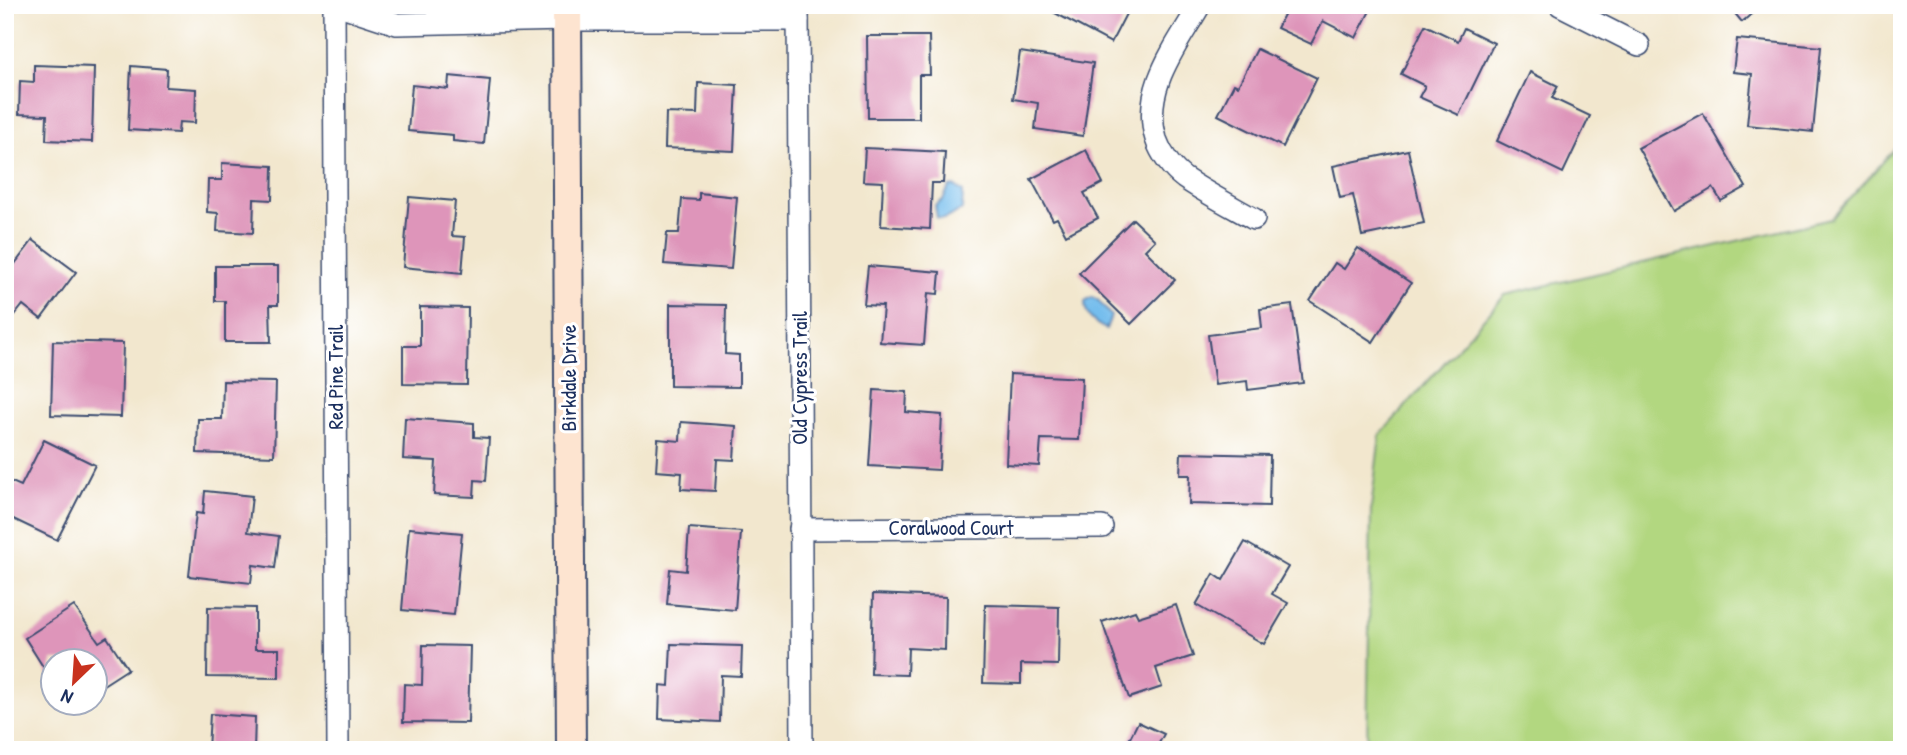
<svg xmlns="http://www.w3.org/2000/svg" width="1907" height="755" font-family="'Patrick Hand',sans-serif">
  <rect width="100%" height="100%" fill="#fff"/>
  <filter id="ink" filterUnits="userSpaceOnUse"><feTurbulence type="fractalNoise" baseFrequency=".0143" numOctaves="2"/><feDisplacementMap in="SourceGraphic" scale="14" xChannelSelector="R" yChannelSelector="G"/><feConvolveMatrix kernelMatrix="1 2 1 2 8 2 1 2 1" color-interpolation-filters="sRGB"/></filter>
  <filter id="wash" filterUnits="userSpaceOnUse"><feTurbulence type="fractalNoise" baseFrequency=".00686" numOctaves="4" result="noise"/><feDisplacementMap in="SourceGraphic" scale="28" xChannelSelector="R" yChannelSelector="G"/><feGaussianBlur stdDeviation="1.57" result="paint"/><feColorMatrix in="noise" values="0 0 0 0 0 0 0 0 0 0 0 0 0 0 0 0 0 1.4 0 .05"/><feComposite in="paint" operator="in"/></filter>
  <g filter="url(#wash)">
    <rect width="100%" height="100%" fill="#f2e7ce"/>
    <path fill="#b2d780" stroke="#66836f" stroke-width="2" d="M 1902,141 L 1902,750 L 1367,750 L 1371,508 L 1380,435 L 1505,295 L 1831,219 Z"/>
    <g fill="#75bded" stroke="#4876a6" stroke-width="2">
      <path d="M 954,186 L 963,192 L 962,210 L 944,219 L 937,218 L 935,206 L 943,200 L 949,187 Z"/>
      <path d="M 1092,297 L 1098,300 L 1111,316 L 1106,329 C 1093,323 1085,316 1085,301 Z"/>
    </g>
    <g id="blocks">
      <g fill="#de95ba">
        <path d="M 1040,5 L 1122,5 L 1128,10 L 1111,43 Z"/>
        <path d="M 1289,5 L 1373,5 L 1356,38 L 1323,21 L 1311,44 L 1277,28 Z"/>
        <path d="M 1728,5 L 1762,5 L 1742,22 Z"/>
        <path d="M 1425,25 L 1458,41 L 1464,28 L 1494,43 L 1459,115 L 1419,97 L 1425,86 L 1401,74 Z"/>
        <path d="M 867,36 L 929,36 L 930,75 L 919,75 L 919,118 L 868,118 Z"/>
        <path d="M 1737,39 L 1821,47 L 1813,132 L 1747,125 L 1752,74 L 1733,72 Z"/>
        <path d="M 1257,49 L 1317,78 L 1283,147 L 1218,115 L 1234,84 L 1238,86 Z"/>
        <path d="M 1020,52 L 1093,63 L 1083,136 L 1035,129 L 1038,103 L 1013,99 Z"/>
        <path d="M 34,65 L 94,67 L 92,142 L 46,140 L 47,115 L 19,114 L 20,81 L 34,82 Z"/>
        <path d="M 131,66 L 167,69 L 166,87 L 196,89 L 195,123 L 179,122 L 178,133 L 128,130 Z"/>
        <path d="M 1530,72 L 1558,86 L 1552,98 L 1590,116 L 1563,173 L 1497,141 Z"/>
        <path d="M 449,76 L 490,80 L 484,144 L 453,141 L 453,135 L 408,131 L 412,85 L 448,89 Z"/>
        <path d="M 698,83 L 737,85 L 734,151 L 665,148 L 666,113 L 697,114 Z"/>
        <path d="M 1703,113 L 1746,187 L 1721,201 L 1713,188 L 1674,211 L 1638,148 Z"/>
        <path d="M 865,148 L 945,152 L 943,183 L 932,183 L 930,229 L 881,226 L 883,182 L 863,181 Z"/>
        <path d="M 1086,150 L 1103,183 L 1084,193 L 1098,218 L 1066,235 L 1057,218 L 1053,220 L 1031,179 Z"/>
        <path d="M 1408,150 L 1424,223 L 1362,236 L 1353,195 L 1340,198 L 1333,166 Z"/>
        <path d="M 222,163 L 273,166 L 272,200 L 254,199 L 253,233 L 217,231 L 218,213 L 207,212 L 208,180 L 222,180 Z"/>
        <path d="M 699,193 L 737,197 L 731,269 L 664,264 L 667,233 L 679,233 L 682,199 L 699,200 Z"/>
        <path d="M 409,197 L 455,201 L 452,236 L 465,237 L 462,273 L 403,267 Z"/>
        <path d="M 1133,219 L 1155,240 L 1145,250 L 1175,280 L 1131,324 L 1079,273 Z"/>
        <path d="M 33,240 L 76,272 L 41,319 L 23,305 L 15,315 L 5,308 L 5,277 Z"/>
        <path d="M 1358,248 L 1411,283 L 1373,342 L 1310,301 L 1335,263 L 1344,269 Z"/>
        <path d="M 215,266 L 278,266 L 278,305 L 270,305 L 271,342 L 225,342 L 225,301 L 215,301 Z"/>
        <path d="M 868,266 L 940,272 L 938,294 L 928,293 L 924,345 L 880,342 L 883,306 L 864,305 Z"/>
        <path d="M 670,304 L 726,305 L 725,354 L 739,355 L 739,387 L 670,386 Z"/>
        <path d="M 1292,305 L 1303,383 L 1248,390 L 1247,381 L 1215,385 L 1208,335 L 1262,328 L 1260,309 Z"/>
        <path d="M 420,307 L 468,308 L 467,385 L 403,384 L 403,346 L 420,346 Z"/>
        <path d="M 53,341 L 123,343 L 121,417 L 51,415 Z"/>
        <path d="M 1010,374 L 1082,378 L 1079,440 L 1041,439 L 1039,466 L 1006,464 Z"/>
        <path d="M 223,381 L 276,382 L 274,456 L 197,453 L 198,419 L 222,419 Z"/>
        <path d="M 874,390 L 907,392 L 906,412 L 942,415 L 939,470 L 869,466 Z"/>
        <path d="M 405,418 L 474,423 L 474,437 L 489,438 L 486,481 L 475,480 L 474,497 L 434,495 L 436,461 L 403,459 Z"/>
        <path d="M 681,422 L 736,426 L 734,460 L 717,459 L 715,491 L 681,489 L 682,473 L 656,471 L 658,439 L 680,441 Z"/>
        <path d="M 44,440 L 95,465 L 57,540 L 5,515 L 5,479 L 21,486 Z"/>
        <path d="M 1181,453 L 1270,455 L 1269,506 L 1189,504 L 1190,475 L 1180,475 Z"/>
        <path d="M 205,491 L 252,496 L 248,532 L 279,536 L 275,568 L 253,565 L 251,583 L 189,576 L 196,513 L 203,514 Z"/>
        <path d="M 409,528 L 462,533 L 454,615 L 402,610 Z"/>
        <path d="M 689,528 L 741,532 L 735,610 L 667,604 L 670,569 L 686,571 Z"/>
        <path d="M 1245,542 L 1288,567 L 1272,594 L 1288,603 L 1264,644 L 1196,605 L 1214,574 L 1223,580 Z"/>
        <path d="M 873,594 L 946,597 L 945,650 L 908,648 L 907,675 L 871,674 Z"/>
        <path d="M 985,605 L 1059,607 L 1058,665 L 1021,664 L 1021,684 L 983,683 Z"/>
        <path d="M 1176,605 L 1193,656 L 1156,668 L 1162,687 L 1129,698 L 1102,622 L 1135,611 L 1138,617 Z"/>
        <path d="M 74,606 L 99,642 L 107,637 L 128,669 L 94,691 L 94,660 L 52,660 L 52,681 L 25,638 Z"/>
        <path d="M 208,607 L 255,608 L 255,649 L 279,649 L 279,678 L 207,677 Z"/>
        <path d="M 671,644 L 742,646 L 741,676 L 721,675 L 720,722 L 659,719 L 660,685 L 669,686 Z"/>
        <path d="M 423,645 L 470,646 L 468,723 L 403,722 L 404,684 L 422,685 Z"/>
        <path d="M 210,714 L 255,717 L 254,750 L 208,750 Z"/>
        <path d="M 1138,722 L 1164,734 L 1159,743 L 1172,750 L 1124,750 Z"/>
      </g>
    </g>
  </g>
  <g filter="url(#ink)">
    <use href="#blocks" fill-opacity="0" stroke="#3b4b6f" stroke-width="2"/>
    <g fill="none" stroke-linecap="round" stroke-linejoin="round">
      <defs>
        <g id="street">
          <path d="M 334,5 L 338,750"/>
          <path d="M 339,5 L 397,24 L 567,20 L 798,20"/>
          <path d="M 798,5 L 802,750"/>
          <path d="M 1200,5 C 1176,47 1141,89 1156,139 C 1161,154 1172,169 1184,178 C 1206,193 1231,206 1254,219"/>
          <path d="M 1560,5 L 1639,45"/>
          <path d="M 800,529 L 1102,527"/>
        </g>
        <path id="secondary" d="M 567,5 L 571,750"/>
      </defs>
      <use href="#street" stroke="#3b4b6f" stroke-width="24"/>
      <use href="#secondary" stroke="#3b4b6f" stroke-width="32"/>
      <use href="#street" stroke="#fff" stroke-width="21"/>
      <use href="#secondary" stroke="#fde4d0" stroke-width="28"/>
    </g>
  </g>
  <g text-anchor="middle" stroke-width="6" stroke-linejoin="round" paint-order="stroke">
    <g font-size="21" fill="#1b2f5e" stroke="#fff">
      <text transform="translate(336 377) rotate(-90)" y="7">Red Pine Trail</text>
      <text transform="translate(569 378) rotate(-90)" y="7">Birkdale Drive</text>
      <text transform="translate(800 378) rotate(-90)" y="7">Old Cypress Trail</text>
      <text x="951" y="535">Coralwood Court</text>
    </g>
  </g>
  <rect width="1907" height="755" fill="none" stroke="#fff" stroke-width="28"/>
  <g transform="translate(74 682) rotate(205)"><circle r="33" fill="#ffffff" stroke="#a4acbf" stroke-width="2"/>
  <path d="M0-5L12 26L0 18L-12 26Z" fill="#c8321e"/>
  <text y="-10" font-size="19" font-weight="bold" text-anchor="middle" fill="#1b2f5e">N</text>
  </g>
</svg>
